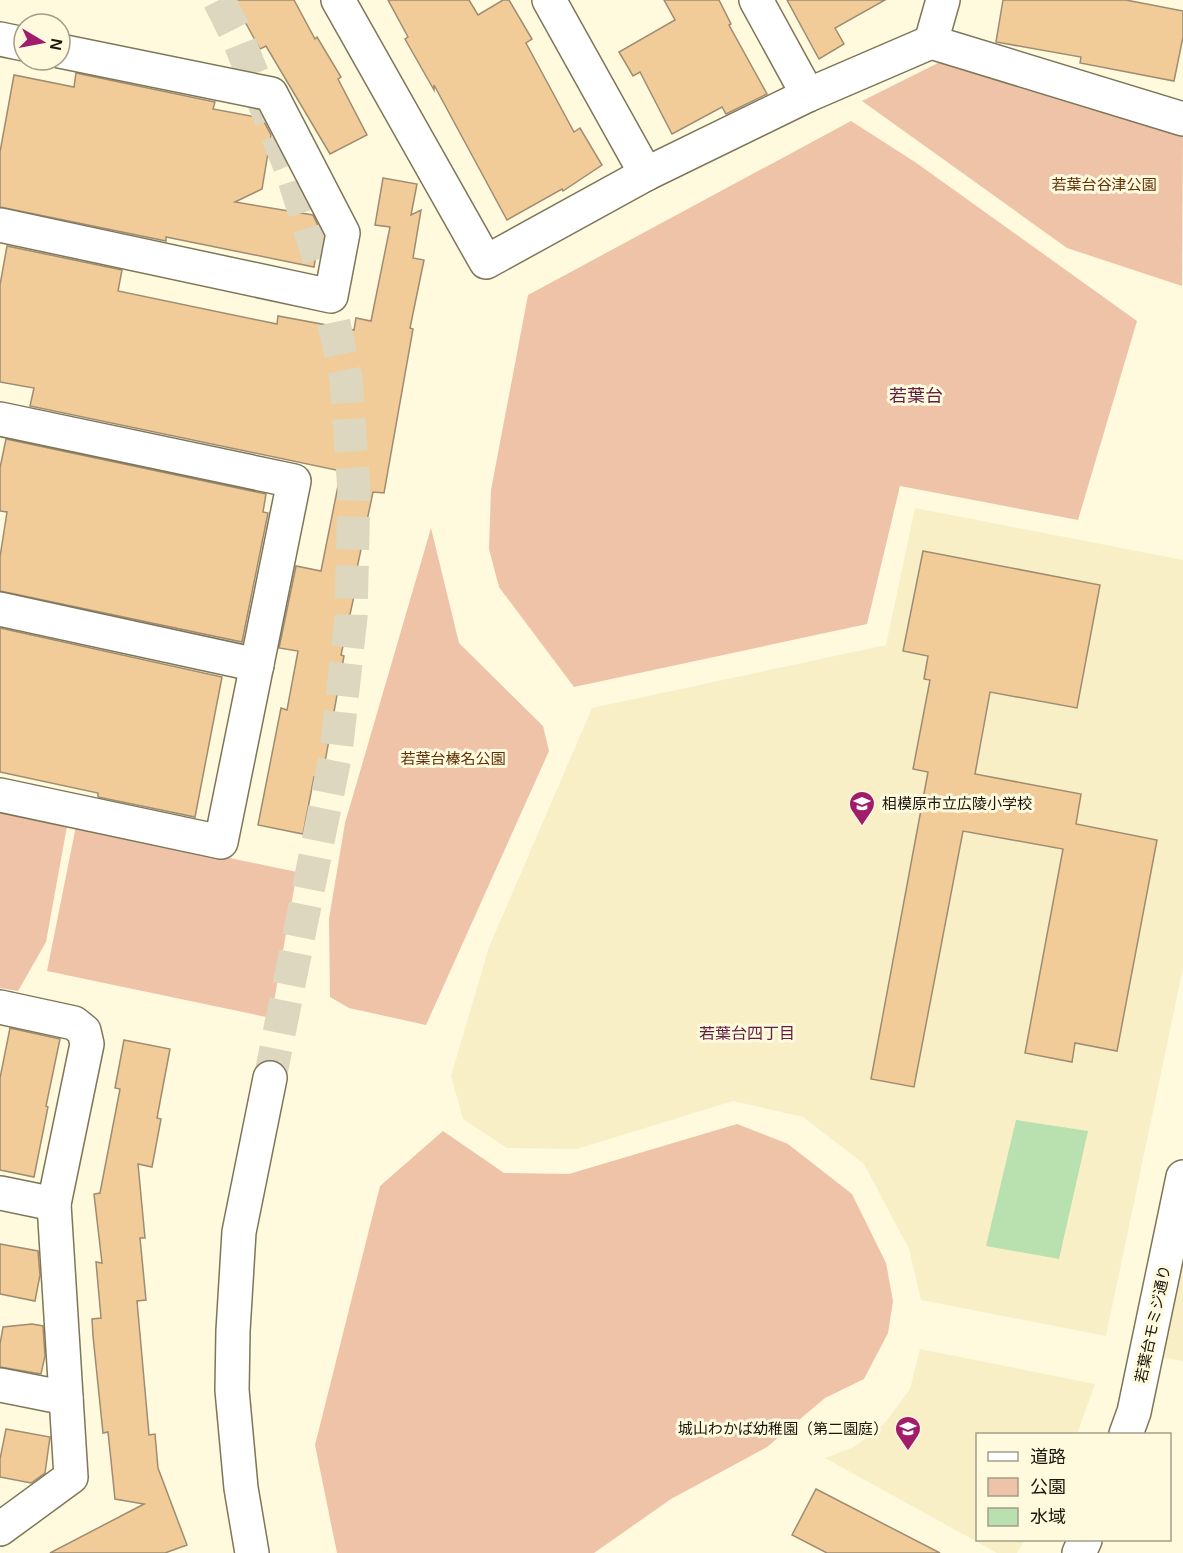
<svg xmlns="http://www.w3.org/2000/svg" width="1183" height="1553" font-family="Helvetica,'Noto Sans JP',sans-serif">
  <rect width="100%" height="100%" fill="#fff9de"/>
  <g fill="#f9efc7">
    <path d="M 915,508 L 1183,560 L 1183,968 L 1106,1336 L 921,1300 L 909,1249 L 864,1164 L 803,1117 L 733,1101 L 577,1149 L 507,1148 L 463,1119 L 451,1076 L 489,947 L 592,708 L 886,645 Z"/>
    <path d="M 1183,1239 L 1183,1361 L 1158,1357 Z"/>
    <path d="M 920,1349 L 1095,1384 L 1077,1434 L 978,1434 L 978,1540 L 1025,1540 L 1017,1553 L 997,1553 L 825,1458 L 854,1447 L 884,1424 L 910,1389 Z"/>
  </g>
  <g fill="#efc3a8">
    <path d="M 944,60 L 1183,134 L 1182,286 L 1067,248 L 862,101 Z"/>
    <path d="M 851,121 L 915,162 L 1137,321 L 1078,520 L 900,486 L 867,624 L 574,687 L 499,587 L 489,549 L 491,490 L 528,295 Z"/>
    <path d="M 431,528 L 459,643 L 543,726 L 549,751 L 426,1025 L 349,1008 L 330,997 L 329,919 L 345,823 Z"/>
    <path d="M 0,812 L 67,826 L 46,942 L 18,991 L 0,988 Z"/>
    <path d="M 76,826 L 297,872 L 271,1018 L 47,971 Z"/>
    <path d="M 737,1124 L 788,1144 L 852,1194 L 886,1263 L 893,1301 L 888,1333 L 864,1379 L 825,1398 L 767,1447 L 671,1499 L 594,1553 L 337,1553 L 315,1445 L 380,1186 L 443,1131 L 504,1173 L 569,1174 Z"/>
  </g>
  <path fill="#b9e0af" d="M 1016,1120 L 1088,1131 L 1059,1259 L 986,1246 Z"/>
  <g fill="#f1cc99" stroke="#9f8c71" stroke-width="1.5">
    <path d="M 233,0 L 294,0 L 315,39 L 317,37 L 341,77 L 338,79 L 367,135 L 330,154 L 266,46 L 260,49 Z"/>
    <path d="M 388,0 L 469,0 L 478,15 L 503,0 L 509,0 L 532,39 L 526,43 L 574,132 L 580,128 L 602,165 L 563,191 L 562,189 L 507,220 L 434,85 L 434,90 L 405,39 L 408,37 Z"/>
    <path d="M 664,0 L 719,0 L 731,24 L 729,25 L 767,94 L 726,114 L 722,107 L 672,134 L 640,72 L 633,76 L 619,52 L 675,20 Z"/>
    <path d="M 787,0 L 885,0 L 835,28 L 844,44 L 819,59 Z"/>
    <path d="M 1003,0 L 1126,0 L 1183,11 L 1183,37 L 1174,81 L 1080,63 L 1081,57 L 996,42 Z"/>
    <path d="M 76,73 L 215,102 L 213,109 L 262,118 L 271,135 L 262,189 L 235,202 L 313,215 L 320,230 L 314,267 L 166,237 L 166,241 L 0,207 L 0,152 L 14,75 L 74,87 Z"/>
    <path d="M 383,178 L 417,184 L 411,215 L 421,210 L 413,258 L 424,260 L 410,328 L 413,329 L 384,493 L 373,492 L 355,578 L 358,578 L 341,655 L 344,656 L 322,779 L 314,777 L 303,834 L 258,825 L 281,708 L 287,710 L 298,651 L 279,648 L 296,566 L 321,571 L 341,471 L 30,406 L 34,388 L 0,382 L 0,285 L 7,246 L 122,270 L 118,291 L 277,324 L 278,316 L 354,330 L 356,318 L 371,321 L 390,227 L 375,225 Z"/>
    <path d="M 6,439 L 266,494 L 263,512 L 268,513 L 242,642 L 0,591 L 0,557 L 7,512 L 0,511 L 0,468 Z"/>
    <path d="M 923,551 L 1100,585 L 1077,708 L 990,692 L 975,774 L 1081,794 L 1076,824 L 1157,840 L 1117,1051 L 1075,1043 L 1072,1062 L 1025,1053 L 1063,849 L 963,831 L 914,1087 L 871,1079 L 928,772 L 913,769 L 930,680 L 924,679 L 928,656 L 903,651 Z"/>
    <path d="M 0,628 L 222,677 L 195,817 L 98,797 L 98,793 L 0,772 Z"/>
    <path d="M 10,1028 L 60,1039 L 46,1106 L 48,1107 L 34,1177 L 0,1170 L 0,1078 Z"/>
    <path d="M 124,1040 L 170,1049 L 157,1118 L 161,1119 L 152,1167 L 138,1164 L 145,1238 L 140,1238 L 146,1300 L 137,1301 L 149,1435 L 155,1434 L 158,1468 L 187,1545 L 165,1553 L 50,1553 L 144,1504 L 115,1499 L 108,1432 L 103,1433 L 93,1336 L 92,1319 L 101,1318 L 96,1262 L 102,1263 L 94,1194 L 100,1193 L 120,1089 L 115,1088 Z"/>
    <path d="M 0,1244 L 38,1251 L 40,1275 L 35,1301 L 0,1294 Z"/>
    <path d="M 32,1324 L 43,1326 L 45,1356 L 41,1374 L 0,1367 L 0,1344 L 3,1327 Z"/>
    <path d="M 6,1429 L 50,1437 L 45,1473 L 31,1483 L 0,1477 L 0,1459 Z"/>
    <path d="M 816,1489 L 940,1553 L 827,1553 L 792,1535 Z"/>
  </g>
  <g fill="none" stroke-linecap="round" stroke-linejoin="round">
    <path stroke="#dcd7be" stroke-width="33" stroke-dasharray="33 16" stroke-linecap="butt" d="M 219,0 L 237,36 L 290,167 L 322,268 L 346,379 L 354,491 L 351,617 L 336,753 L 270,1078"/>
    <defs>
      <g id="minor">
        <path d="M 338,0 L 486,262 L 646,174 L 808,95 L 931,42 L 1183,119"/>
        <path d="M 549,0 L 646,174"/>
        <path d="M 756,0 L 808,95"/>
        <path d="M 0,39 L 24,44"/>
        <path d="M 931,42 L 943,0"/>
        <path d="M 0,225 L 331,296 L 343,233 L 271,94 L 60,51"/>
        <path d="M 0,419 L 294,481 L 221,842 L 0,795"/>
        <path d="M 0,609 L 257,665"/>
        <path d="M 0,1007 L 74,1023 L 84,1031 L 87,1044 L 54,1204 L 71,1477 L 0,1529"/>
        <path d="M 0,1193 L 54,1204"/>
        <path d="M 0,1385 L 66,1398"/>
        <path d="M 1126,1434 L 1134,1412 L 1183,1177"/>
        <path d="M 252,1553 L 241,1488 L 232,1390 L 233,1331 L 239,1232 L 270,1078"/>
        <path d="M 1079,1553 L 1085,1540"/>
      </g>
    </defs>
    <use href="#minor" stroke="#7d7659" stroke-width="36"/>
    <use href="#minor" stroke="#fff" stroke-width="33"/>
  </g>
  <defs>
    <symbol id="school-pin" viewBox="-11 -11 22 30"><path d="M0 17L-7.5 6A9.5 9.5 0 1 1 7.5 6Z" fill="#a11d6b" stroke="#fff9de"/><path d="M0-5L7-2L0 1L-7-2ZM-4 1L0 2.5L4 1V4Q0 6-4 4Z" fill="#fff"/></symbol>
  </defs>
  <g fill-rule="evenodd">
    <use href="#school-pin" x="847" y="789" width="30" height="40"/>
    <use href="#school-pin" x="893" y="1414" width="30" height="40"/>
  </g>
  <g text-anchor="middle" stroke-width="6" stroke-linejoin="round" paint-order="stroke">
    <g font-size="15" fill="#602f05" stroke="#fff9de">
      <text x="1104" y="190">若葉台谷津公園</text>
      <text x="453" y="764">若葉台榛名公園</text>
    </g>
    <g font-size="15" fill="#19160a" stroke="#fff9de" text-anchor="start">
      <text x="882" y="809">相模原市立広陵小学校</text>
      <text x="888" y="1434" text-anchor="end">城山わかば幼稚園（第二園庭）</text>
    </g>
    <g font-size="15" fill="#19160a" stroke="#fff9de">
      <text transform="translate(1153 1324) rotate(-78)" y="5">若葉台モミジ通り</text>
    </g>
    <g font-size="16" fill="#5e1f41" stroke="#fff9de">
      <text x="747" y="1039">若葉台四丁目</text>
    </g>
    <g font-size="18" fill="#5e1f41" stroke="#fff9de">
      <text x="916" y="402">若葉台</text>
    </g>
  </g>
  <rect x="976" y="1433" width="195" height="108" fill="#fff9de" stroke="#a39e89" stroke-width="1.5"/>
  <rect x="988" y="1452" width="30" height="9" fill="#ffffff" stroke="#a39e89" stroke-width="1.5"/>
  <text x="1030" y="1463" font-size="18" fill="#19160a">道路</text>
  <rect x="988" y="1478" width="30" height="18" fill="#efc3a8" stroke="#a39e89" stroke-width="1.5"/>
  <text x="1030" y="1493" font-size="18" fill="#19160a">公園</text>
  <rect x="988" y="1508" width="30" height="18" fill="#b9e0af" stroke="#a39e89" stroke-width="1.5"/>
  <text x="1030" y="1523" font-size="18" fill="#19160a">水域</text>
  <g transform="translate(42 42) rotate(100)"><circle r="28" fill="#fff9de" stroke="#a39e89" stroke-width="1.5"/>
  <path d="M0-4.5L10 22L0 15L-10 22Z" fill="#a11d6b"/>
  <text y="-9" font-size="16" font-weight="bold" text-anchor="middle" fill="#19160a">N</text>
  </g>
</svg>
